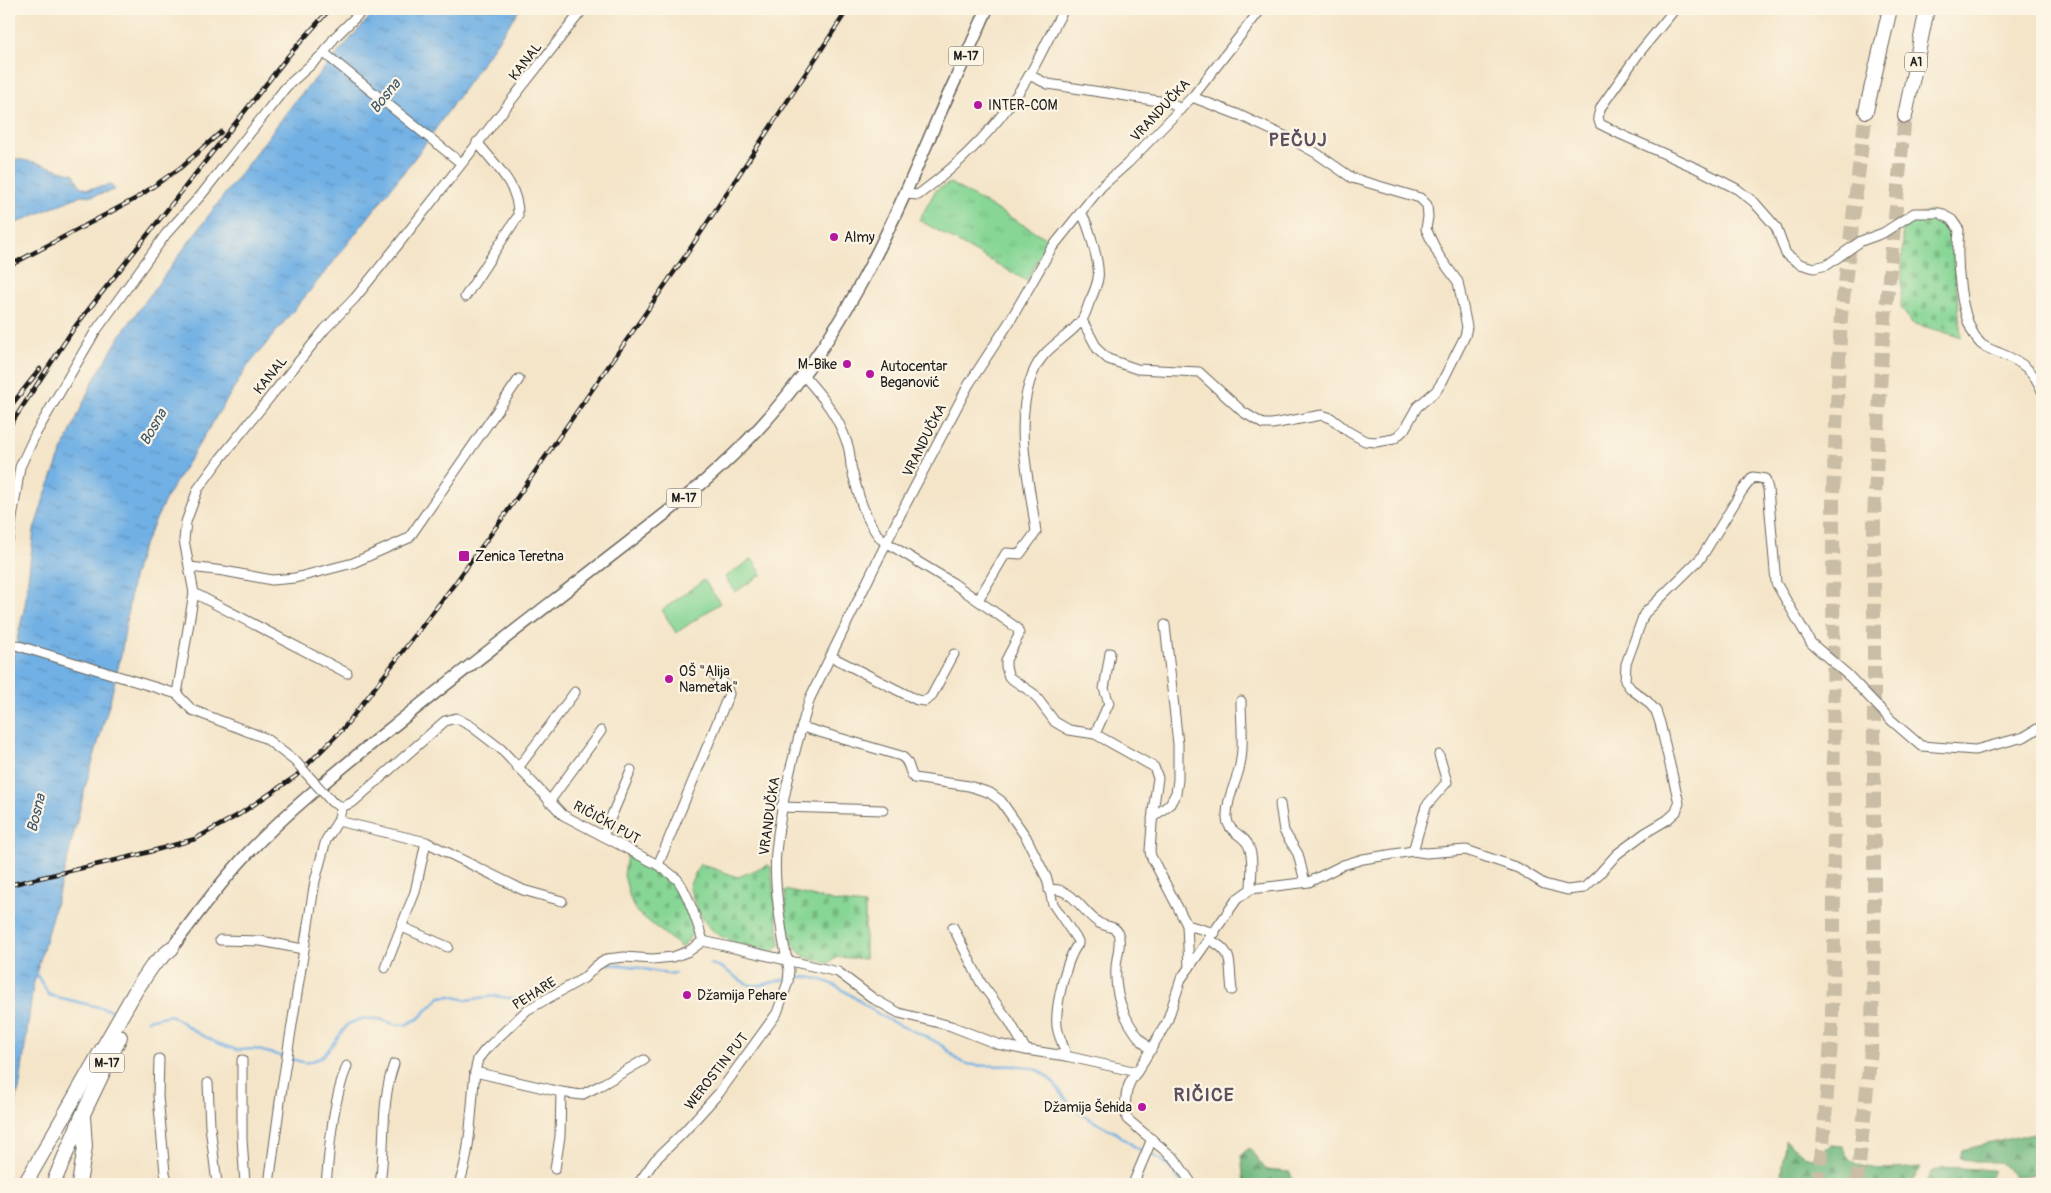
<svg xmlns="http://www.w3.org/2000/svg" width="2051" height="1193" font-family="Pangolin,sans-serif">
  <defs>
    <pattern id="grass-tufts" width="24" height="20" patternUnits="userSpaceOnUse" patternTransform="scale(1.25)"><rect width="24" height="20" fill="#87d695"/><path d="M3 7l-1-3M5 7V3M7 7l1-3M15 17l-1-3M17 17v-4M19 17l1-3" fill="none" stroke="#74b780"/></pattern>
    <pattern id="forest-firs" width="22" height="20" patternUnits="userSpaceOnUse" patternTransform="scale(1.25)"><rect width="22" height="20" fill="#6db77e"/><path d="M5 1l3.5 6h-7zM16 11l3.5 6h-7z" fill="#599466"/></pattern>
    <pattern id="cemetery-stones" width="16" height="16" patternUnits="userSpaceOnUse" patternTransform="scale(1.25)"><rect width="16" height="16" fill="#87d695"/><path d="M2 7V4a2 2 0 0 1 4 0v3zM10 15v-3a2 2 0 0 1 4 0v3z" fill="#74b780"/></pattern>
    <pattern id="water-ripples" width="26" height="14" patternUnits="userSpaceOnUse" patternTransform="scale(1.25)"><rect width="26" height="14" fill="#71b0e4"/><path d="M2 4q2-2 4 0t4 0M15 11q2-2 4 0t4 0" fill="none" stroke="#5c8eb8"/></pattern>
  </defs>
  <rect width="100%" height="100%" fill="#fcf5e5"/>
  <filter id="ink" filterUnits="userSpaceOnUse"><feTurbulence type="fractalNoise" baseFrequency=".02" numOctaves="2"/><feDisplacementMap in="SourceGraphic" scale="10" xChannelSelector="R" yChannelSelector="G"/><feConvolveMatrix kernelMatrix="1 2 1 2 8 2 1 2 1" color-interpolation-filters="sRGB"/></filter>
  <filter id="wash" filterUnits="userSpaceOnUse"><feTurbulence type="fractalNoise" baseFrequency=".0096" numOctaves="4" result="noise"/><feDisplacementMap in="SourceGraphic" scale="20" xChannelSelector="R" yChannelSelector="G"/><feGaussianBlur stdDeviation="1.12" result="paint"/><feColorMatrix in="noise" values="0 0 0 0 0 0 0 0 0 0 0 0 0 0 0 0 0 1.4 0 .05"/><feComposite in="paint" operator="in"/></filter>
  <g filter="url(#wash)">
    <rect width="100%" height="100%" fill="#f4e5c9"/>
    <path fill="url(#grass-tufts)" stroke="#527958" d="M 950,183 L 1048,239 L 1027,281 L 919,220 L 936,190 Z"/>
    <g fill="url(#forest-firs)" stroke="#446a4d">
      <path d="M 2042,1131 L 2042,1180 L 2039,1175 L 2015,1176 L 1999,1162 L 1973,1162 L 1960,1158 L 1962,1150 Z"/>
      <path d="M 1785,1140 L 1804,1156 L 1812,1158 L 1831,1145 L 1842,1146 C 1844,1149 1845,1154 1848,1157 C 1860,1174 1902,1168 1921,1167 L 1912,1182 L 1912,1184 L 1782,1184 C 1779,1171 1785,1154 1785,1140 Z"/>
      <path d="M 1249,1148 L 1266,1170 L 1290,1172 L 1294,1184 L 1244,1184 L 1241,1155 Z"/>
      <path d="M 1943,1167 L 1994,1170 L 1988,1184 L 1925,1184 L 1932,1172 Z"/>
    </g>
    <g fill="url(#cemetery-stones)" stroke="#527958">
      <path d="M 1931,211 L 1951,229 L 1961,337 L 1912,323 L 1901,308 L 1903,221 Z"/>
      <path d="M 627,855 L 661,872 L 671,879 L 695,930 L 682,948 L 637,912 L 630,898 L 624,875 Z"/>
      <path d="M 700,864 L 738,877 L 768,865 L 771,867 L 780,945 L 772,952 C 724,940 704,939 689,886 Z"/>
      <path d="M 785,890 L 837,902 L 865,905 L 865,959 L 838,957 L 828,963 C 822,961 814,961 808,958 C 783,946 787,913 785,890 Z"/>
    </g>
    <g fill="#87d695" stroke="#527958">
      <path d="M 752,559 L 762,574 L 735,592 L 725,577 Z"/>
      <path d="M 704,580 L 720,603 L 676,633 L 662,610 Z"/>
    </g>
    <g fill="url(#water-ripples)" stroke="#466680">
      <path d="M 377,9 L 520,9 L 420,151 L 331,265 L 247,367 L 167,496 L 141,551 L 133,578 L 121,655 L 110,701 L 85,788 L 68,857 L 33,986 L 20,1085 L 9,1131 L 9,675 L 25,605 L 34,530 L 45,495 L 60,456 L 92,383 L 122,333 L 200,227 L 296,100 Z"/>
      <path d="M 9,158 L 34,162 L 74,174 L 80,186 L 87,189 L 111,185 L 115,190 L 92,196 L 82,195 L 9,226 Z"/>
    </g>
    <g fill="none" stroke-linecap="round" stroke-linejoin="round">
      <g stroke="#71b0e4" stroke-width="2.5">
        <path d="M 608,964 L 630,966 L 668,974 L 675,973"/>
        <path d="M 710,964 C 728,966 735,981 751,985 C 762,987 775,981 786,979"/>
        <path d="M 35,972 L 49,995 L 111,1010"/>
        <path d="M 791,978 C 828,971 852,998 880,1015 C 898,1027 920,1032 938,1043 C 946,1047 951,1055 958,1060 C 977,1072 1015,1060 1037,1070 C 1055,1078 1062,1098 1076,1110 C 1088,1120 1102,1125 1116,1133 C 1126,1139 1132,1147 1144,1152"/>
        <path d="M 147,1020 L 171,1015 L 196,1032 L 217,1043 L 237,1050 L 255,1049 L 306,1063 L 320,1058 L 329,1049 L 348,1024 L 361,1019 L 380,1019 L 394,1024 L 405,1025 L 418,1019 L 440,997 L 451,996 L 466,1000 L 495,996 L 522,1000"/>
        <path d="M 1149,1154 C 1165,1160 1174,1170 1182,1184"/>
      </g>
    </g>
  </g>
  <g filter="url(#ink)">
    <g fill="none" stroke-linecap="round" stroke-linejoin="round">
      <g stroke="#c9bda6" stroke-width="14" stroke-dasharray="14 7" stroke-linecap="butt">
        <path d="M 1817,1184 L 1823,1144 L 1831,1042 L 1834,956 L 1833,494 L 1841,316 L 1866,111"/>
        <path d="M 1857,1184 L 1871,1050 L 1874,959 L 1874,518 L 1882,350 L 1905,116"/>
      </g>
      <defs>
        <g id="minor">
          <path d="M 1675,9 L 1639,53 L 1601,107 L 1598,117 L 1600,124 L 1622,135 L 1696,168 L 1737,189 L 1754,202 L 1776,227 L 1786,254 L 1800,264 L 1814,268 L 1827,265 L 1861,241 L 1883,233 L 1914,213 L 1940,213 L 1952,220 L 1959,230 C 1956,259 1959,322 1981,344 C 1987,349 1995,351 2002,354 C 2022,362 2034,371 2042,391"/>
          <path d="M 324,53 L 461,163"/>
          <path d="M 1029,75 L 1048,84 L 1172,103 L 1180,110"/>
          <path d="M 906,194 L 918,195 C 963,162 1002,122 1030,74 C 1042,53 1052,30 1064,9"/>
          <path d="M 465,297 L 518,216 C 519,185 496,166 477,142"/>
          <path d="M 1082,320 L 1098,350 L 1108,359 L 1137,369 L 1199,372 L 1243,412 L 1263,424 L 1272,424 L 1322,415 L 1331,418 L 1349,432 L 1365,441 L 1376,442 L 1394,439 L 1404,430 L 1417,407 L 1436,391 L 1442,382 L 1465,336 L 1467,327 L 1458,282 L 1439,256 L 1426,229 L 1428,217 L 1427,205 L 1420,198 L 1352,178 L 1316,153 L 1291,139 L 1239,115 L 1192,97"/>
          <path d="M 804,376 C 823,397 838,416 847,443 C 850,450 850,458 851,466 C 857,491 864,520 882,540 L 953,583 L 1017,628 L 1019,634 L 1018,637 L 1006,660 L 1006,667 L 1009,677 L 1034,694 L 1055,722 L 1069,730 L 1095,734 L 1154,767 L 1158,778 L 1153,811 L 1150,851 L 1151,856 L 1187,925 L 1189,968"/>
          <path d="M 9,538 L 20,467 L 36,433 L 95,332 L 166,234 L 202,194 L 286,87 L 324,53 L 335,37 L 364,9"/>
          <path d="M 190,567 L 224,571 L 272,580 L 295,578 L 353,563 L 409,538 L 519,379"/>
          <path d="M 194,593 L 347,673"/>
          <path d="M 978,600 L 1006,553 L 1020,554 L 1036,532 C 1030,483 1014,429 1030,381 C 1041,346 1062,344 1081,321 C 1085,316 1087,309 1089,303 C 1100,280 1101,274 1094,248 C 1091,237 1088,222 1081,213"/>
          <path d="M 9,643 L 177,694"/>
          <path d="M 832,657 L 917,700 L 925,701 L 931,697 L 954,654"/>
          <path d="M 1241,701 C 1241,720 1244,740 1241,759 C 1239,779 1226,797 1227,818 C 1228,834 1245,834 1249,847 C 1254,859 1251,877 1251,889"/>
          <path d="M 802,727 L 901,756 C 911,762 908,771 914,778 L 969,786 L 990,793 L 1001,801 L 1026,837 L 1047,879 L 1053,904 L 1078,941 L 1078,944 C 1066,959 1055,1007 1057,1026 C 1058,1036 1064,1045 1066,1056"/>
          <path d="M 1095,734 L 1109,703 L 1104,689 L 1110,653"/>
          <path d="M 296,762 L 265,738 L 192,710 L 177,694 L 194,593 L 184,540 L 186,522 L 198,489 L 220,459 L 325,329 L 355,298 L 397,246 L 583,9"/>
          <path d="M 518,768 L 575,692"/>
          <path d="M 332,802 L 342,807 L 353,802 L 445,721 L 456,718 L 471,726 L 501,749 L 563,815 L 658,865 C 664,869 671,874 677,879 C 688,892 698,925 703,941"/>
          <path d="M 549,802 L 601,731"/>
          <path d="M 1280,804 L 1284,831 L 1298,854 L 1305,882"/>
          <path d="M 781,807 L 883,810"/>
          <path d="M 1152,818 L 1170,804 L 1176,793 L 1178,780 L 1178,744 L 1165,625"/>
          <path d="M 338,821 L 426,842 L 523,890 L 562,901"/>
          <path d="M 603,836 L 631,770"/>
          <path d="M 1413,851 L 1426,806 L 1447,782 L 1439,755"/>
          <path d="M 658,865 L 729,694 L 726,685 L 712,673"/>
          <path d="M 1049,890 C 1072,886 1082,912 1099,923 C 1105,927 1115,925 1118,933 C 1122,944 1116,957 1116,968 C 1114,999 1128,1030 1151,1050"/>
          <path d="M 1187,925 L 1215,933"/>
          <path d="M 402,927 L 448,947"/>
          <path d="M 953,927 L 981,983 L 1010,1022 L 1026,1050"/>
          <path d="M 220,940 L 261,941 L 303,949"/>
          <path d="M 1210,940 C 1236,953 1228,964 1232,990"/>
          <path d="M 703,941 L 838,972 L 874,999 L 899,1013 L 951,1026 L 997,1044 L 1026,1050 L 1066,1056 L 1137,1072 L 1167,1022 L 1181,979 L 1237,899 L 1251,889 L 1309,882 L 1343,865 L 1363,859 L 1413,851 L 1426,853 L 1466,850 L 1518,868 L 1544,884 L 1567,890 L 1584,888 L 1599,874 L 1617,854 L 1645,833 L 1667,820 L 1676,812 L 1679,803 L 1660,723 L 1656,711 L 1647,701 L 1631,689 L 1625,681 L 1626,664 L 1644,614 L 1701,558 L 1742,491 L 1753,477 L 1765,479 L 1768,489 L 1776,583 L 1811,643 L 1849,676 L 1891,720 L 1921,746 L 1975,750 L 2024,737 L 2042,726"/>
          <path d="M 385,968 L 415,892 L 426,842"/>
          <path d="M 159,1059 L 158,1096 L 165,1173 L 168,1184"/>
          <path d="M 242,1060 L 242,1138 L 245,1184"/>
          <path d="M 475,1072 L 561,1092 L 581,1095 L 601,1085 L 644,1060"/>
          <path d="M 1137,1072 C 1125,1085 1124,1103 1127,1119 L 1175,1159 L 1192,1184"/>
          <path d="M 208,1083 L 210,1126 L 217,1184"/>
          <path d="M 555,1169 L 560,1136 L 561,1092"/>
          <path d="M 269,1184 L 282,1087 L 315,881 L 326,840 L 338,821 L 342,807"/>
          <path d="M 326,1184 C 330,1145 332,1104 347,1066"/>
          <path d="M 380,1184 C 386,1144 380,1103 394,1064"/>
          <path d="M 459,1184 C 471,1153 471,1106 475,1072 L 478,1059 L 485,1050 L 527,1010 L 584,978 L 596,966 L 607,959 L 624,957 L 653,959 L 673,957 L 689,951 L 703,941"/>
          <path d="M 638,1184 L 655,1160 L 682,1134 L 719,1093 L 777,1013 L 788,982 L 789,970 C 782,938 773,883 776,852 C 781,799 795,749 810,698 L 900,515 L 969,384 L 1010,321 L 1051,249 L 1101,187 L 1128,163 L 1194,95 L 1261,9"/>
          <path d="M 1133,1184 L 1152,1139"/>
        </g>
        <path id="major" d="M 172,948 C 196,915 220,883 248,853 C 290,809 339,770 386,732 C 457,675 530,619 602,563 C 652,524 704,486 748,440 C 841,344 888,235 940,113 C 956,78 972,44 987,9"/>
        <g id="highway">
          <path d="M 1866,111 L 1890,9"/>
          <path d="M 1905,116 L 1927,9"/>
          <path d="M 25,1184 L 136,990 L 153,965 L 172,948"/>
          <path d="M 53,1184 L 83,1114 L 120,1037"/>
          <path d="M 79,1184 L 85,1147 L 83,1116"/>
        </g>
      </defs>
      <use href="#minor" stroke="#686259" stroke-width="11"/>
      <use href="#major" stroke="#686259" stroke-width="14"/>
      <use href="#highway" stroke="#686259" stroke-width="16"/>
      <use href="#minor" stroke="#fff" stroke-width="9"/>
      <use href="#major" stroke="#fff" stroke-width="11"/>
      <use href="#highway" stroke="#fff" stroke-width="14"/>
      <defs>
        <g id="rail">
          <path d="M 9,266 L 135,199 L 180,168 L 221,132"/>
          <path d="M 9,408 L 40,369"/>
          <path d="M 9,427 L 74,328 L 289,55 L 330,9"/>
          <path d="M 9,885 L 138,855 L 195,839 L 240,814 L 296,776 L 343,729 L 456,582 L 509,509 L 688,252 L 848,9"/>
        </g>
      </defs>
      <use href="#rail" stroke="#1c1c1c" stroke-width="4.5"/>
      <use href="#rail" stroke="#fcf5e5" stroke-width="2.5" stroke-dasharray="8" stroke-linecap="butt"/>
      <defs>
        <path id="minor-bridge" d="M 296,762 L 332,802"/>
      </defs>
      <use href="#minor-bridge" stroke="#686259" stroke-width="11" stroke-linecap="butt"/>
      <use href="#minor-bridge" stroke="#fff" stroke-width="9"/>
    </g>
  </g>
  <g fill="#b5179e" stroke="#fcf5e5" stroke-width="2">
    <circle cx="978" cy="105" r="5"/>
    <circle cx="834" cy="237" r="5"/>
    <circle cx="847" cy="364" r="5"/>
    <circle cx="870" cy="374" r="5"/>
    <rect x="458" y="550" width="12" height="12" rx="2.5"/>
    <circle cx="669" cy="679" r="5"/>
    <circle cx="687" cy="995" r="5"/>
    <circle cx="1142" cy="1107" r="5"/>
  </g>
  <g text-anchor="middle" stroke-width="4.5" stroke-linejoin="round" paint-order="stroke">
    <g fill="#fcf5e5" stroke="#5f5d58" stroke-width="1">
      <rect x="948.5" y="46.5" width="35" height="19" rx="4"/>
      <rect x="1905" y="52.5" width="22" height="19" rx="4"/>
      <rect x="666.5" y="488.5" width="35" height="19" rx="4"/>
      <rect x="89.5" y="1053.5" width="35" height="19" rx="4"/>
    </g>
    <g font-size="12" font-weight="bold" fill="#1c1c1c">
      <text x="966" y="60">M-17</text>
      <text x="1916" y="66">A1</text>
      <text x="684" y="502">M-17</text>
      <text x="107" y="1067">M-17</text>
    </g>
    <g font-size="14" fill="#1c1c1c" stroke="#fcf5e5">
      <text transform="translate(525 61) rotate(-52)" y="5">KANAL</text>
      <text transform="translate(1160 110) rotate(-47)" y="5">VRANDUČKA</text>
      <text transform="translate(270 375) rotate(-51)" y="5">KANAL</text>
      <text transform="translate(924 440) rotate(-63)" y="5">VRANDUČKA</text>
      <text transform="translate(769 816) rotate(-82)" y="5">VRANDUČKA</text>
      <text transform="translate(607 822) rotate(29)" y="5">RIČIČKI PUT</text>
      <text transform="translate(534 993) rotate(-32)" y="5">PEHARE</text>
      <text transform="translate(716 1071) rotate(-52)" y="5">WEROSTIN PUT</text>
    </g>
    <g font-size="14" fill="#1c1c1c" stroke="#fcf5e5" text-anchor="start">
      <text x="988" y="110">INTER-COM</text>
      <text x="844" y="242">Almy</text>
      <text x="837" y="369" text-anchor="end">M-Bike</text>
      <text x="880" y="371">Autocentar<tspan x="880" dy="16">Beganović</tspan></text>
      <text x="475" y="561">Zenica Teretna</text>
      <text x="679" y="676">OŠ "Alija<tspan x="679" dy="16">Nametak"</tspan></text>
      <text x="697" y="1000">Džamija Pehare</text>
      <text x="1132" y="1112" text-anchor="end">Džamija Šehida</text>
    </g>
    <g font-size="15" font-style="italic" fill="#3e576c" stroke="#fcf5e5">
      <text transform="translate(385 96) rotate(-51)" y="5">Bosna</text>
      <text transform="translate(153 427) rotate(-60)" y="5">Bosna</text>
      <text transform="translate(36 813) rotate(-76)" y="5">Bosna</text>
    </g>
    <g font-size="19" font-weight="bold" letter-spacing="1" fill="#5c5060" stroke="#fcf5e5">
      <text x="1298" y="146">PEČUJ</text>
      <text x="1204" y="1101">RIČICE</text>
    </g>
  </g>
  <rect width="2051" height="1193" fill="none" stroke="#fcf5e5" stroke-width="30"/>
</svg>
